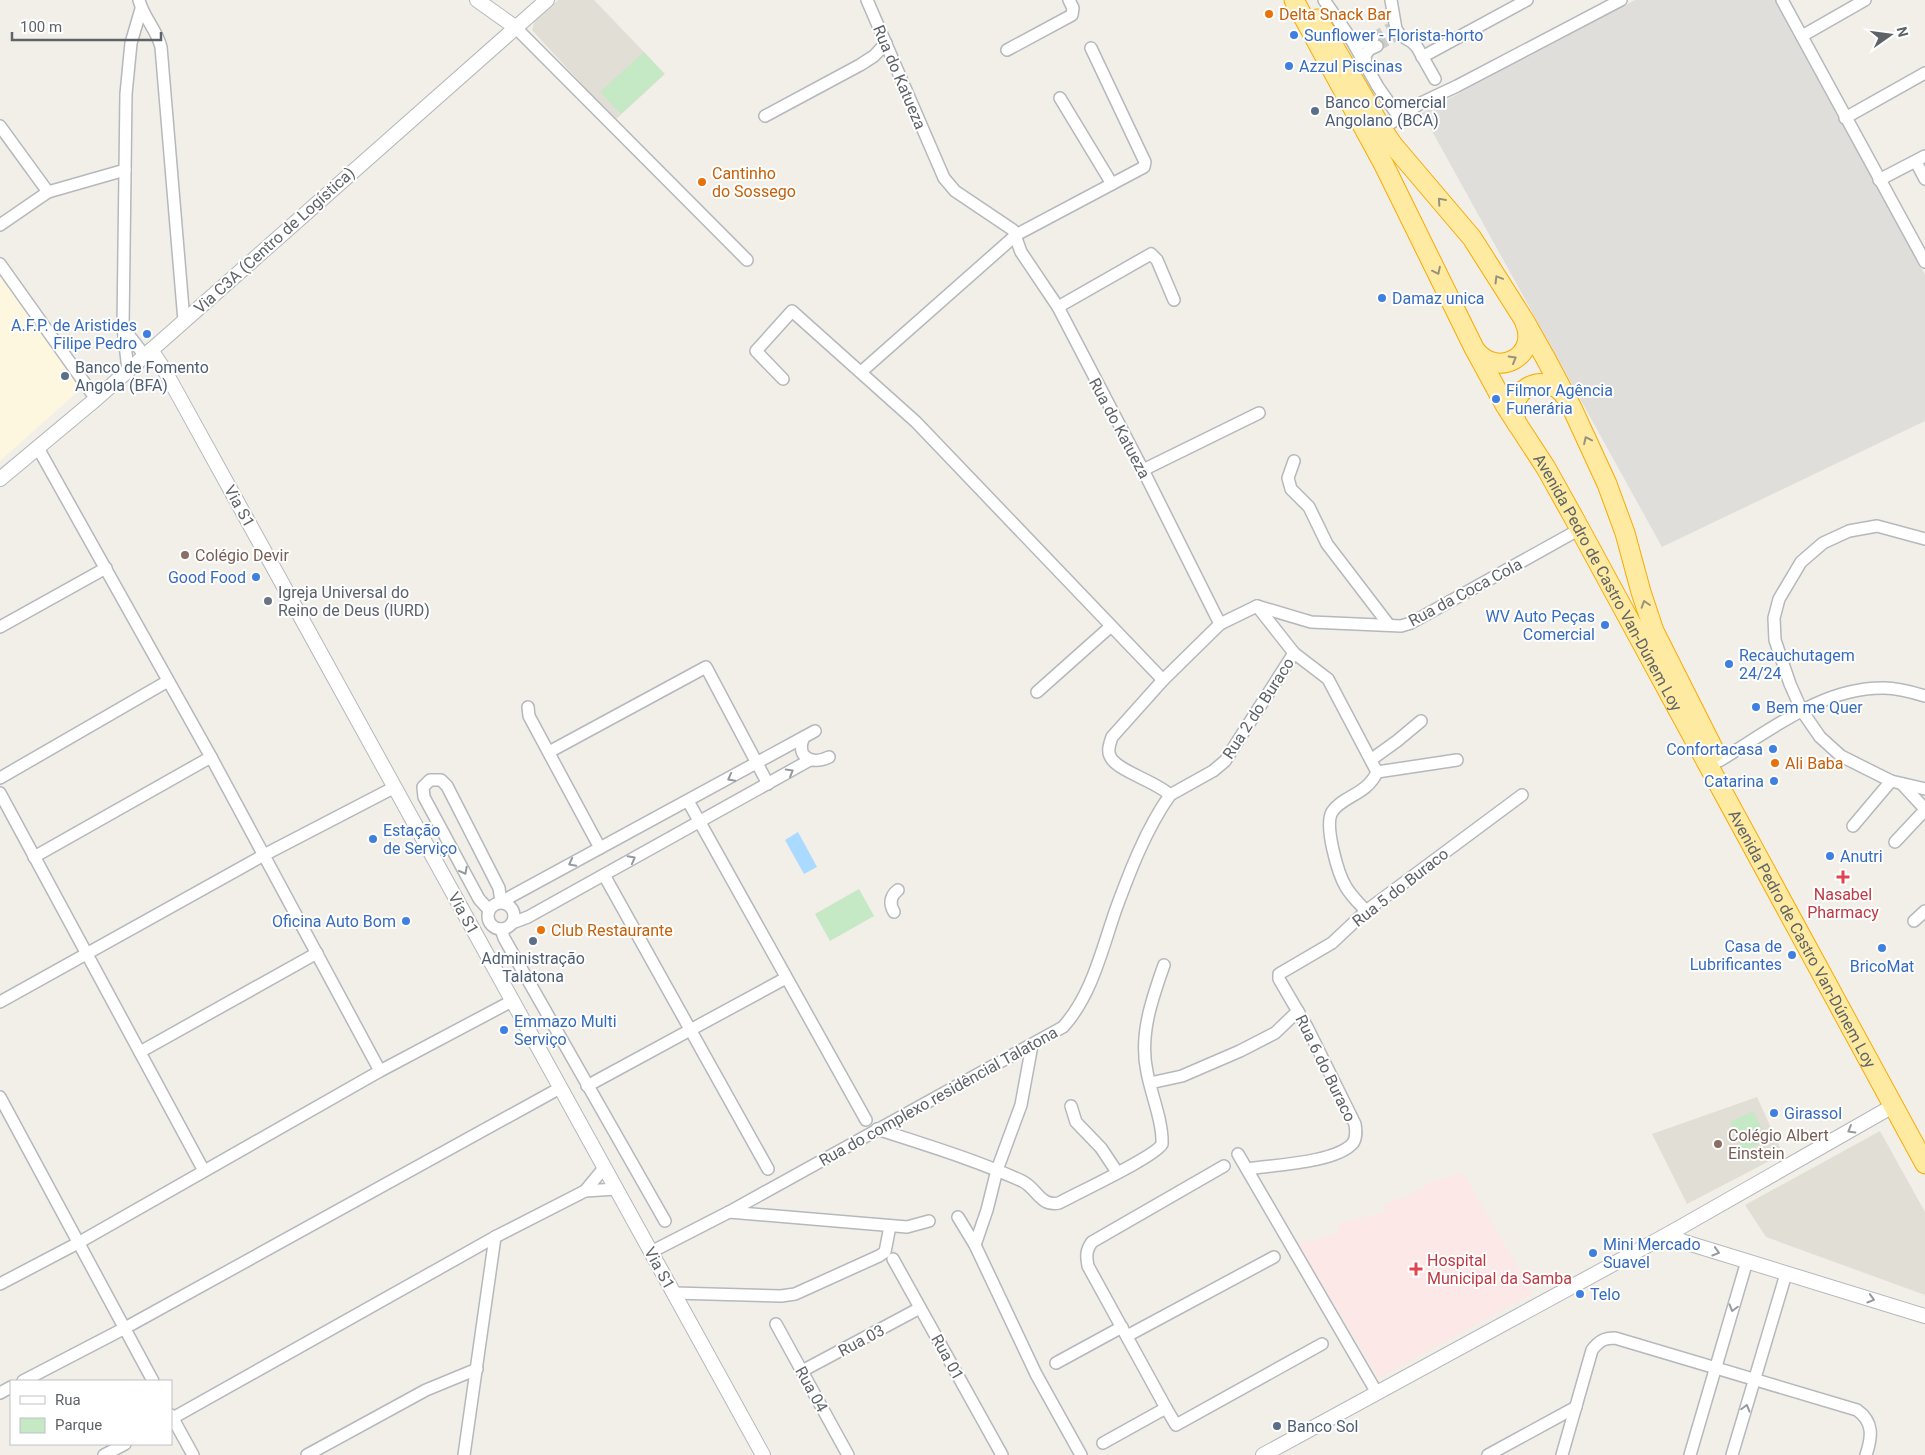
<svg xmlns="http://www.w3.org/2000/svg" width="1925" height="1455" font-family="Roboto,sans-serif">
  <rect width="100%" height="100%" fill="#f1efe8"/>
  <path fill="#fef7e0" d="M 0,274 L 83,387 L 0,461 Z"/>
  <path fill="#e0deda" d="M 1635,0 L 1776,0 L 1925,275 L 1925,421 L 1662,547 L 1422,113 Z"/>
  <g fill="#e1ded6">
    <path d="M 558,0 L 594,0 L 665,74 L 615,120 L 532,30 L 534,22 Z"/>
    <path d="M 1757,1097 L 1783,1154 L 1687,1204 L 1652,1134 Z"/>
    <path d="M 1880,1131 L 1925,1212 L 1925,1295 L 1766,1237 L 1745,1205 Z"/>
  </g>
  <path fill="#fce8e6" d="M 1463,1173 L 1533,1293 L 1379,1378 L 1298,1244 L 1340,1232 L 1337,1224 L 1385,1212 L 1384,1205 L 1399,1197 L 1404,1199 L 1432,1181 Z"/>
  <g fill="#c5e8c5">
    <path d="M 644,52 L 664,74 L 621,114 L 600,92 Z"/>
    <path d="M 859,889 L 874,916 L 830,941 L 815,914 Z"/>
    <path d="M 1753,1111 L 1767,1140 L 1743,1151 L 1730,1122 Z"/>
  </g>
  <path fill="#aadaff" d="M 798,832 L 817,867 L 804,874 L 785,840 Z"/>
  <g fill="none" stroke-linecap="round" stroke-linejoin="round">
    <g stroke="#ccccc8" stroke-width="11" stroke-dasharray="11 5.5" stroke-linecap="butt">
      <path d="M 1373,38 L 1390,28"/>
      <path d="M 1377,46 L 1395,36"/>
    </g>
    <defs>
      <g id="minor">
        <path d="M 139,0 C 143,17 157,30 161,47 L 184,321"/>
        <path d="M 867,0 L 944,178 L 955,191 L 1013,230 L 1021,252 L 1058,307 L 1143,470 L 1220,624"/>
        <path d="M 1324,0 L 1351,39 L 1361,43 L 1373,38"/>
        <path d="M 1391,0 L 1396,29 L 1400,35 L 1412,42 L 1417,47 L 1435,79"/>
        <path d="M 1782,0 L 1925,262"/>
        <path d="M 515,27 L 747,260"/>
        <path d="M 1802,36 L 1865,0"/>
        <path d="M 1351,39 L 1378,87 L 1399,117"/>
        <path d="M 1007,50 L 1072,15 L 1073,8 L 1069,0"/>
        <path d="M 1422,57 L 1527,0"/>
        <path d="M 1366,65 L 1365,55 L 1370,49 L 1377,46"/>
        <path d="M 1060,98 L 1112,184"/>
        <path d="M 765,116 L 860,65 L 874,56 L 886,43"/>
        <path d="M 1845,118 L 1925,73"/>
        <path d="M 0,126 L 48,192 L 125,170"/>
        <path d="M 1382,129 L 1421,103 L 1457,86 L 1621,0"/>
        <path d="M 1916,162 L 1925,179"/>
        <path d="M 1879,180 L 1925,156"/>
        <path d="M 0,225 L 48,192"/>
        <path d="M 0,264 L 96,399"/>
        <path d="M 1058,307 L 1151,254 L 1157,260 L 1174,300"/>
        <path d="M 124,329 L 145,356"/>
        <path d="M 128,370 L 123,327 L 126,94 L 131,43 L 141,9"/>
        <path d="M 861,372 L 1016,235 L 1144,167 L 1145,162 L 1091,48"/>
        <path d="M 783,379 L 756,351 L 792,311 L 916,422 L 1163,680"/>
        <path d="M 38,448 L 211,757 L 380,1071"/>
        <path d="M 1294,461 L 1288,478 L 1291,489 L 1309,507 L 1327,544 L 1389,625"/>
        <path d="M 1143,470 L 1259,413"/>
        <path d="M 1925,539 L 1877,526 L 1849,531 L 1823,543 L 1801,562 L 1779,599 L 1774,618 L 1775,640 L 1790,684 L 1802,711 L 1820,737 L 1841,756 L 1891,781 L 1925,789"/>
        <path d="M 1257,606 L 1294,653 L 1328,679 L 1377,772 C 1367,795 1342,796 1332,812 C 1324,826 1338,874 1346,887 C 1351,896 1359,903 1366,911"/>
        <path d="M 0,627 L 106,568"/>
        <path d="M 1037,692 L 1110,627"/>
        <path d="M 528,707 L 529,716 L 600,848"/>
        <path d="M 815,731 L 804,737 C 795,756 811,766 829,757"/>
        <path d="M 549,752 L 706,667 L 768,784"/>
        <path d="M 1372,759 L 1397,741 L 1421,721"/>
        <path d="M 1719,761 C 1770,731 1822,687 1884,688 C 1898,688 1912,692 1925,696"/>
        <path d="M 1377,772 L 1457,760"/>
        <path d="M 0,778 L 168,681"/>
        <path d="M 1902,784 L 1925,809"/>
        <path d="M 0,793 L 204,1171"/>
        <path d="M 1170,795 L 1213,771 L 1225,761 L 1294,653"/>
        <path d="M 688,801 L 866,1120"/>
        <path d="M 1853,826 L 1891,781"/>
        <path d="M 1895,842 L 1925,810"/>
        <path d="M 34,857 L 211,757"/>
        <path d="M 604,875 L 768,1169"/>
        <circle cx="501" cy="916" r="13"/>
        <path d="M 504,903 L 510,897 L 804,737"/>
        <path d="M 489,910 L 479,899 L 424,797 L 423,787 L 430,780 L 441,780 L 447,786 L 499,888 L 501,902"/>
        <path d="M 894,912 C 889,904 890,896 898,890"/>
        <path d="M 1914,921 L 1925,911"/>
        <path d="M 512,923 L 528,917 L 810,760"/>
        <path d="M 501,929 L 504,938 L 665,1221"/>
        <path d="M 0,1002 L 264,855 L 395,787"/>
        <path d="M 140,1052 L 317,953"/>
        <path d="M 1150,1083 L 1182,1076 L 1240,1051 L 1275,1033 L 1298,1011"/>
        <path d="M 587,1086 L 786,978"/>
        <path d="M 0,1097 L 153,1381"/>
        <path d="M 1071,1106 L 1076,1122 L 1101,1148 L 1117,1172"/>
        <path d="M 877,1129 C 926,1145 976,1160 1022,1181 C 1037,1188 1040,1207 1059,1203 C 1077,1193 1155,1157 1162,1144 C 1163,1122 1151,1094 1147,1072 C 1139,1035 1152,999 1164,965"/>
        <path d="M 1238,1154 L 1377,1393"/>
        <path d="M 1224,1166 L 1092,1242 C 1086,1250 1086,1256 1088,1266 L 1166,1408 L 1176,1425 L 1322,1344"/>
        <path d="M 1247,1169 C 1272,1165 1336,1163 1353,1143 C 1357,1137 1356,1130 1355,1124 L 1307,1027 L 1279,979 L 1279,974 L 1332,943 L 1366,911 L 1522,795"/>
        <path d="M 585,1191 L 616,1189"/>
        <path d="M 729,1212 L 907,1227 L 929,1221"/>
        <path d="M 958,1217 L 975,1245 L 1036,1374 L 1081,1455"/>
        <path d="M 975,1245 L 987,1210 L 997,1170 L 1021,1105 L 1032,1045"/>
        <path d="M 651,1252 L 729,1212 L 1063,1027 C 1092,995 1102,949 1116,909 C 1130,871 1146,829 1170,795 C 1156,781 1116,771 1110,756 C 1107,750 1110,743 1112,737 L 1163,680 L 1220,624 L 1257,606 L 1311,622 L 1401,626 L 1411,623 L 1580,529"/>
        <path d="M 893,1259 L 1002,1455"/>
        <path d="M 0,1284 L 78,1243 L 380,1071 L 512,1001"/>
        <path d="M 674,1293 L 781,1296 L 795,1294 L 879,1256 L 885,1252 L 890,1226"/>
        <path d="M 776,1324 L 848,1455"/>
        <path d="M 1127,1336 L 1274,1257"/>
        <path d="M 1056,1363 L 1122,1327"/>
        <path d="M 802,1371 L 920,1308"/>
        <path d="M 23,1381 L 125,1328 L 560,1088"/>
        <path d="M 0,1393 L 11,1387"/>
        <path d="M 171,1415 L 193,1455"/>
        <path d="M 171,1419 L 495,1237 L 585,1191 L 604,1168"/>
        <path d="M 1103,1443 L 1166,1408"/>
        <path d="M 104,1455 L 125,1444"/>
        <path d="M 307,1455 L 426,1390 L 477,1369"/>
        <path d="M 464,1455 L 495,1237"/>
        <path d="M 1488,1455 L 1576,1407"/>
        <path d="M 1562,1455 L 1592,1350 C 1599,1341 1604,1338 1615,1338 L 1857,1410 C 1874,1422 1872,1437 1866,1455"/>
        <path d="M 1690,1455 L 1747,1261"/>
        <path d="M 1732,1455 L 1786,1274"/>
      </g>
      <g id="tertiary">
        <path d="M 477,0 L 515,27"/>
        <path d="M 151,350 L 165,371 L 763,1455"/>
        <path d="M 0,479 L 96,399 L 547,0"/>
        <path d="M 1672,1232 L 1681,1241 L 1925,1316"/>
        <path d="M 1263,1455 L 1672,1232 L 1893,1106"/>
      </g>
      <g id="trunk">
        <path id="s1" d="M 1294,0 L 1384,165 L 1474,348 L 1505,405 L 1546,468 L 1575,520 L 1925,1164"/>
        <path d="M 1318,19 L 1382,129 L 1393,145 L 1472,238 L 1524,320 L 1546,359 L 1572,408 L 1607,484 L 1625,533 L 1641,592 L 1654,631 L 1715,752"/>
        <path d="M 1476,351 C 1498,378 1539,356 1525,323"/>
        <path d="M 1517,424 C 1503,391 1544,368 1565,396"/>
      </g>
    </defs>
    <use href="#minor" stroke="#b5b8bc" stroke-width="14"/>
    <use href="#tertiary" stroke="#b5b8bc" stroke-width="16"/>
    <use href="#trunk" stroke="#f9ab00" stroke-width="21"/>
    <use href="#minor" stroke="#fff" stroke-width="11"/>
    <use href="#tertiary" stroke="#fff" stroke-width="14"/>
    <use href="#trunk" stroke="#feeaa1" stroke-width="19"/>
  </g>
  <defs><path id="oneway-chevron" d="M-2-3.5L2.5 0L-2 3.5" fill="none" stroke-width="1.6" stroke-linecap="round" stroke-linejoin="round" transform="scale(1.25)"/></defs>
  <g stroke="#97927c">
    <use href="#oneway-chevron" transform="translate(1441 201) rotate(-131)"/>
    <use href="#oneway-chevron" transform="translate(1437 271) rotate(64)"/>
    <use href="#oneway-chevron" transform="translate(1498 279) rotate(-121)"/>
    <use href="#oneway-chevron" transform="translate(1513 359) rotate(-30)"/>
    <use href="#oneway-chevron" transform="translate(1587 440) rotate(-115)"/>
    <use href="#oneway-chevron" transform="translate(1645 604) rotate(-108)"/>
  </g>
  <g stroke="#979a9d">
    <use href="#oneway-chevron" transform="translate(790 772) rotate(-30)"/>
    <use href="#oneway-chevron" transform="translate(731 778) rotate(152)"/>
    <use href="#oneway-chevron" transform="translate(632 859) rotate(-28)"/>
    <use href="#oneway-chevron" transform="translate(572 863) rotate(152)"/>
    <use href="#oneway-chevron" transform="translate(464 871) rotate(62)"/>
    <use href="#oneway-chevron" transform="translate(1851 1130) rotate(150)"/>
    <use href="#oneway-chevron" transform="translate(1716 1252) rotate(17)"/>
    <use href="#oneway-chevron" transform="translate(1871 1299) rotate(17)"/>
    <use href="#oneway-chevron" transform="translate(1733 1308) rotate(106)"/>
    <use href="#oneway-chevron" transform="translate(1746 1408) rotate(-74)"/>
  </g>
  <g fill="#e8710a" stroke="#fff" stroke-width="2">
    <circle cx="1269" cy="14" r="5"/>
    <circle cx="702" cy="182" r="5"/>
    <circle cx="1775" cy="763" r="5"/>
    <circle cx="541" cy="930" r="5"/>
  </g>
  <g fill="#3f7fe0" stroke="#fff" stroke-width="2">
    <circle cx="1294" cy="35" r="5"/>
    <circle cx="1289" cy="66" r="5"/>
    <circle cx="1382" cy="298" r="5"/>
    <circle cx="147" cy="334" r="5"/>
    <circle cx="1496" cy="399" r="5"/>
    <circle cx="256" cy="577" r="5"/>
    <circle cx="1605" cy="625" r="5"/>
    <circle cx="1729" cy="664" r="5"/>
    <circle cx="1756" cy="707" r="5"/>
    <circle cx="1773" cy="749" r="5"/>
    <circle cx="1774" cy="781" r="5"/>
    <circle cx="373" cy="839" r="5"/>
    <circle cx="1830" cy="856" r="5"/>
    <circle cx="406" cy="921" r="5"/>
    <circle cx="1882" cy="948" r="5"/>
    <circle cx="1792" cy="955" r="5"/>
    <circle cx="504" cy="1030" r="5"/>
    <circle cx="1774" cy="1113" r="5"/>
    <circle cx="1593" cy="1253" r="5"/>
    <circle cx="1580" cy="1294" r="5"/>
  </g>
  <g fill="#5c6f8a" stroke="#fff" stroke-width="2">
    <circle cx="1315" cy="111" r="5"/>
    <circle cx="65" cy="376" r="5"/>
    <circle cx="533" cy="941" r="5"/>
    <circle cx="1277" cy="1426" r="5"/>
  </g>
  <g fill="#8d6e63" stroke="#fff" stroke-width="2">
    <circle cx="185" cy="555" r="5"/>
    <circle cx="1718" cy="1144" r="5"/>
  </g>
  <circle fill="#6b7280" stroke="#fff" stroke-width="2" cx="268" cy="601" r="5"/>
  <g fill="#e0444e" stroke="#fff" stroke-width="2">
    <path d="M1840.5 869.5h5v5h5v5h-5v5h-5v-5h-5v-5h5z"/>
    <path d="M1413.5 1261.5h5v5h5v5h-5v5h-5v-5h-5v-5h5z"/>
  </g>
  <g text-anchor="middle" stroke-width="4" stroke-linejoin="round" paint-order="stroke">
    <g font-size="16" fill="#c56008" stroke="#fff" text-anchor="start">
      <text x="1279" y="20">Delta Snack Bar</text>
      <text x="712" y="179">Cantinho<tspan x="712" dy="18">do Sossego</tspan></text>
      <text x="1785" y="769">Ali Baba</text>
      <text x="551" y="936">Club Restaurante</text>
    </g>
    <g font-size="16" fill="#366cbe" stroke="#fff" text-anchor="start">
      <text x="1304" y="41">Sunflower - Florista-horto</text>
      <text x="1299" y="72">Azzul Piscinas</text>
      <text x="1392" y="304">Damaz unica</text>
      <text x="137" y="331" text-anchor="end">A.F.P. de Aristides<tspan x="137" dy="18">Filipe Pedro</tspan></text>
      <text x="1506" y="396">Filmor Agência<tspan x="1506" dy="18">Funerária</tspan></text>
      <text x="246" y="583" text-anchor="end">Good Food</text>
      <text x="1595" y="622" text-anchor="end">WV Auto Peças<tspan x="1595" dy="18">Comercial</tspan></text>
      <text x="1739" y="661">Recauchutagem<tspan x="1739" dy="18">24/24</tspan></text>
      <text x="1766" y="713">Bem me Quer</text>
      <text x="1763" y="755" text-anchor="end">Confortacasa</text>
      <text x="1764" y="787" text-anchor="end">Catarina</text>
      <text x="383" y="836">Estação<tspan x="383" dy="18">de Serviço</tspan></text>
      <text x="1840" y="862">Anutri</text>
      <text x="396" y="927" text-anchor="end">Oficina Auto Bom</text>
      <text x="1782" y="952" text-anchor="end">Casa de<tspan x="1782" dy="18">Lubrificantes</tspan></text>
      <text x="1882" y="972" text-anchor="middle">BricoMat</text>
      <text x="514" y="1027">Emmazo Multi<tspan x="514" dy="18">Serviço</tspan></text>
      <text x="1784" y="1119">Girassol</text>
      <text x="1603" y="1250">Mini Mercado<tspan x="1603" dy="18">Suavel</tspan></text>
      <text x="1590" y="1300">Telo</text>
    </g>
    <g font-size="16" fill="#5f6368" stroke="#fff">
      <text transform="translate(900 77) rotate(67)" y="6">Rua do Katueza</text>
      <text transform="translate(274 240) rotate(-42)" y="6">Via C3A (Centro de Logística)</text>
      <text transform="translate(1120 428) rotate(62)" y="6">Rua do Katueza</text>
      <text transform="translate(240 506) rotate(61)" y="6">Via S1</text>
      <text dy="6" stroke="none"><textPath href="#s1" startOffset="662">Avenida Pedro de Castro Van-Dúnem Loy</textPath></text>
      <text transform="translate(1465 592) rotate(-28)" y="6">Rua da Coca Cola</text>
      <text transform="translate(1258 708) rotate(-57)" y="6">Rua 2 do Buraco</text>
      <text transform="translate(1400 887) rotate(-38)" y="6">Rua 5 do Buraco</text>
      <text transform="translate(464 913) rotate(61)" y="6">Via S1</text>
      <text dy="6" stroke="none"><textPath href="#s1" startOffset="1068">Avenida Pedro de Castro Van-Dúnem Loy</textPath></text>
      <text transform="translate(1326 1068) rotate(64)" y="6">Rua 6 do Buraco</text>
      <text transform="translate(938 1096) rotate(-29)" y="6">Rua do complexo residêncial Talatona</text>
      <text transform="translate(660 1268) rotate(61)" y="6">Via S1</text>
      <text transform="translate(861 1340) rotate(-28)" y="6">Rua 03</text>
      <text transform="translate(948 1357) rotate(61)" y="6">Rua 01</text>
      <text transform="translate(812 1389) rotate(61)" y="6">Rua 04</text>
    </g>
    <g font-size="16" fill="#4e5e75" stroke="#fff" text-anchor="start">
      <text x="1325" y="108">Banco Comercial<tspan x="1325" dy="18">Angolano (BCA)</tspan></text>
      <text x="75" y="373">Banco de Fomento<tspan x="75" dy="18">Angola (BFA)</tspan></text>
      <text x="533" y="964" text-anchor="middle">Administração<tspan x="533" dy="18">Talatona</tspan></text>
      <text x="1287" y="1432">Banco Sol</text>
    </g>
    <g font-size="16" fill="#785e54" stroke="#fff" text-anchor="start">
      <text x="195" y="561">Colégio Devir</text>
      <text x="1728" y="1141">Colégio Albert<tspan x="1728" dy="18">Einstein</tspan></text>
    </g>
    <g font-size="16" fill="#5b616d" stroke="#fff" text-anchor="start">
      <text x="278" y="598">Igreja Universal do<tspan x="278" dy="18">Reino de Deus (IURD)</tspan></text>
    </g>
    <g font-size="16" fill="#be3a42" stroke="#fff">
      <text x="1843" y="900">Nasabel<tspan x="1843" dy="18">Pharmacy</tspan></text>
      <text x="1427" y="1266" text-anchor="start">Hospital<tspan x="1427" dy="18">Municipal da Samba</tspan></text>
    </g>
  </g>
  <rect x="10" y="1380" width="162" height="65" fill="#ffffff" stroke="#bfc1c3"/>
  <rect x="20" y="1396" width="25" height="8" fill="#ffffff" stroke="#bfc1c3"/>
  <text x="55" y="1405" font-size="15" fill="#5f6368">Rua</text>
  <rect x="20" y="1418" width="25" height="15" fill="#c5e8c5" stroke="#bfc1c3"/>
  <text x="55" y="1430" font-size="15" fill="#5f6368">Parque</text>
  <g transform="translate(1890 35) rotate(76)" stroke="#ffffff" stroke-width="4" paint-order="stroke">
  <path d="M0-4L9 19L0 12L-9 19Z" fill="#5f6368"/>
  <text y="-8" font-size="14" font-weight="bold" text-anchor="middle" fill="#5f6368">N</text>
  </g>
  <path d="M12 32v8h149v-8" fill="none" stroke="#5f6368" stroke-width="2.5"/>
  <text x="20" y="32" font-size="15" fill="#5f6368" stroke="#ffffff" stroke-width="4" paint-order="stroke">100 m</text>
</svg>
